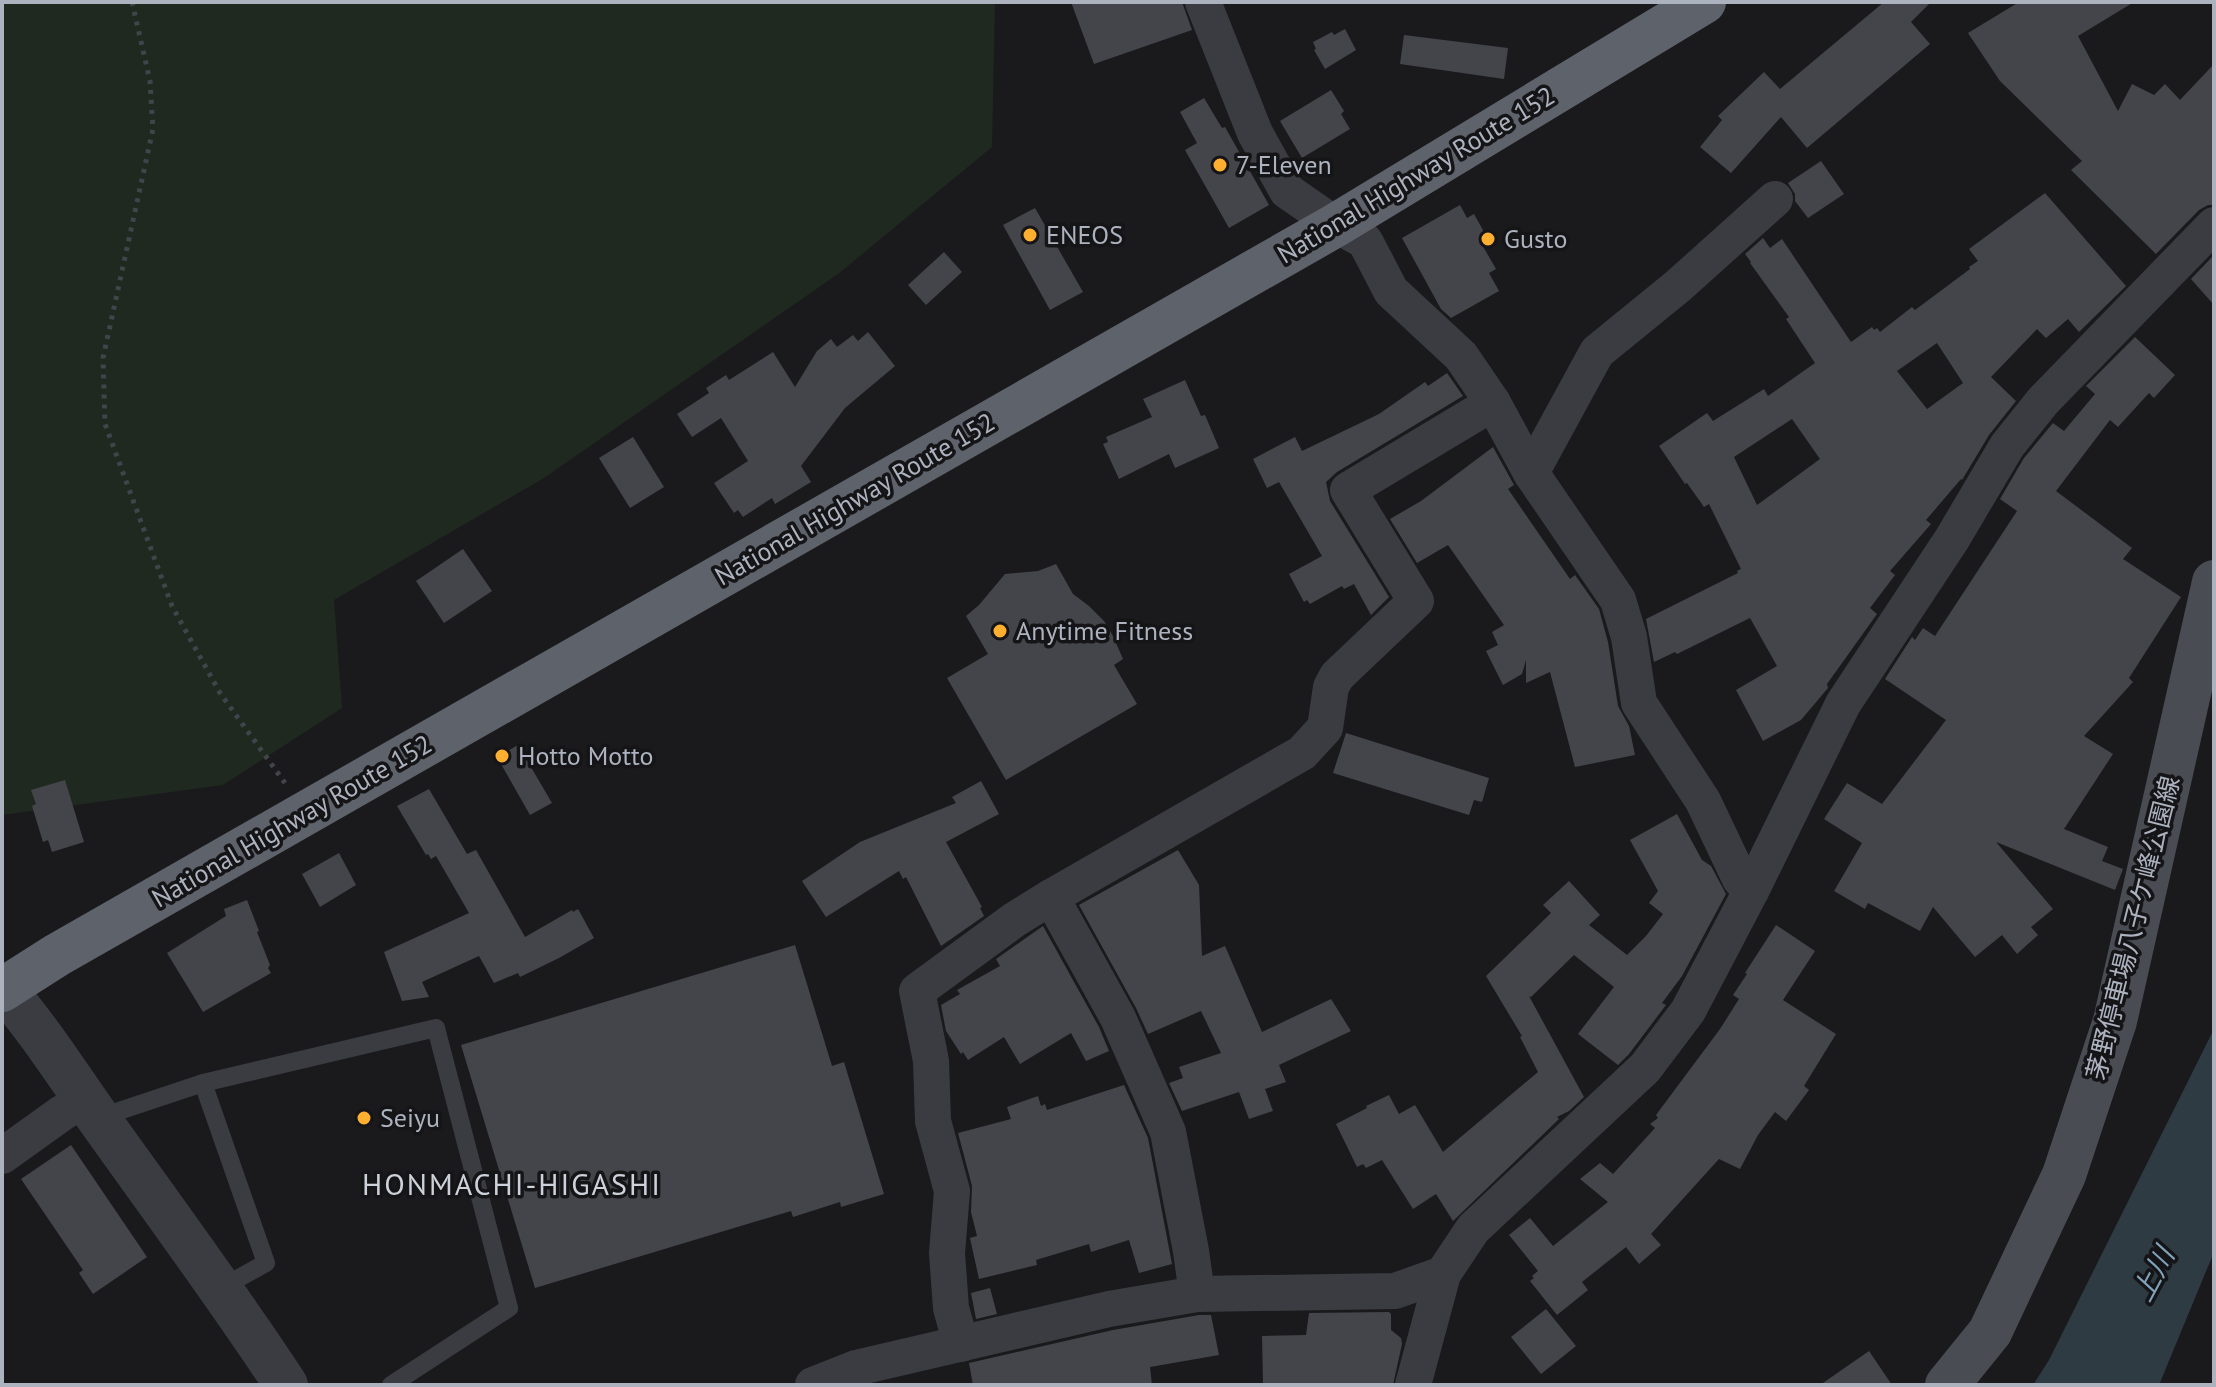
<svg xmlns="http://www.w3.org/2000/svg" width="2216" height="1387" font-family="'PT Sans','Noto Sans JP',sans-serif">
  <rect width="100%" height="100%" fill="#1a1a1d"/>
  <path fill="#1f2920" d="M 2,2 L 995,2 L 992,147 L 838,274 L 544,478 L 334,600 L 342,708 L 223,785 L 2,815 Z"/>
  <path fill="#2e3b43" d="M 2214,1029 L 2214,1252 L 2159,1385 L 2033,1385 L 2049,1360 Z"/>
  <g fill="#44454a" fill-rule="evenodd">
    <path d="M 1071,2 L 1182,2 L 1192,30 L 1094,64 Z"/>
    <path d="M 1884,2 L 1931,2 L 1911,22 L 1930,44 L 1807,148 L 1781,117 L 1731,173 L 1700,147 L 1722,120 L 1718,116 L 1764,72 L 1780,89 Z"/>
    <path d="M 2019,2 L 2134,2 L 2078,36 L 2118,111 L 2132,84 L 2154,95 L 2165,84 L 2180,100 L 2214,64 L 2214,205 L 2208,205 L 2199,210 L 2156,254 L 2071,170 L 2082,161 L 2000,81 L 1968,33 Z"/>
    <path d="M 1345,29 L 1356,50 L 1325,69 L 1314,50 L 1316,49 L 1313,42 L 1332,32 L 1334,35 Z"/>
    <path d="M 1404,35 L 1508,48 L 1504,79 L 1400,64 Z"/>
    <path d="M 1331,90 L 1344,111 L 1341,114 L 1350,129 L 1302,158 L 1280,121 Z"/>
    <path d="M 1204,98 L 1222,128 L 1225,127 L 1269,205 L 1229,228 L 1185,150 L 1197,143 L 1180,112 Z"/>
    <path d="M 1821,161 L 1844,194 L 1808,218 L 1795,201 L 1795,194 L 1788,183 Z"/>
    <path d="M 2045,193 L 2126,286 L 2079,332 L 2068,319 L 2046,338 L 2037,329 L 1991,377 L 2016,401 L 1989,435 L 1962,480 L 1961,479 L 1926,520 L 1931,524 L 1890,571 L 1895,575 L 1870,608 L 1877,614 L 1827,684 L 1828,688 L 1801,720 L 1763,741 L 1736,690 L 1777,666 L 1750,618 L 1677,654 L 1675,652 L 1654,662 L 1646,619 L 1738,573 L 1737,571 L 1741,569 L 1709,504 L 1704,507 L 1687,483 L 1685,484 L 1659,446 L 1707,413 L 1713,421 L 1764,389 L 1768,396 L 1815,363 L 1786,319 L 1789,317 L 1750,263 L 1751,262 L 1745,254 L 1763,238 L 1770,248 L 1782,239 L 1851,342 L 1872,327 L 1874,330 L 1877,328 L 1880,332 L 1912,307 L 1915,310 L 1970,269 L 1969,267 L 1978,261 L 1969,249 ZM 1937,343 L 1963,383 L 1927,409 L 1897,371 ZM 1792,419 L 1820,459 L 1757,505 L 1734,457 Z"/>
    <path d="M 1460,205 L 1467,218 L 1474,214 L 1488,239 L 1481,243 L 1496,269 L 1489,273 L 1499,291 L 1451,318 L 1441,309 L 1402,238 Z"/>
    <path d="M 1035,208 L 1083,292 L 1050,310 L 1003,225 Z"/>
    <path d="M 944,252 L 962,272 L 926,305 L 908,285 Z"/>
    <path d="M 2214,255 L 2214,305 L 2191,279 Z"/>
    <path d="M 868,332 L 895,366 L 845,408 L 801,466 L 811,482 L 775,504 L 772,498 L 743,517 L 738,510 L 734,513 L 714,483 L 748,461 L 721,418 L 692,437 L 677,414 L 709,393 L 706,388 L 726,375 L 729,380 L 773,352 L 795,387 L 817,351 L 831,339 L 837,347 L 853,335 L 858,341 Z"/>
    <path d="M 2135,337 L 2175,375 L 2154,398 L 2149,393 L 2118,427 L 2110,420 L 2056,491 L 2132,548 L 2123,559 L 2181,597 L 2129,678 L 2133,682 L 2084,736 L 2113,754 L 2064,829 L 2108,847 L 2102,861 L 2123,869 L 2115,890 L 1996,842 L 2053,909 L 2031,927 L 2038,935 L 2017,954 L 2002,935 L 1975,957 L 1933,907 L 1920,931 L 1868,903 L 1865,909 L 1834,891 L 1862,843 L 1824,819 L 1847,783 L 1882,804 L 1946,720 L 1885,679 L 1912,637 L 1915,640 L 1923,628 L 1935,636 L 2017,511 L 2000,499 L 2024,458 L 2053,423 L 2064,431 L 2095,394 L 2086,386 Z"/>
    <path d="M 1447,373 L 1463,396 L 1337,472 L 1326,482 L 1330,501 L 1389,597 L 1371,615 L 1354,584 L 1344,589 L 1342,586 L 1310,604 L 1307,600 L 1304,602 L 1289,574 L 1322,556 L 1279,482 L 1267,488 L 1253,459 L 1295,437 L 1302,451 L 1379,414 L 1425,382 L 1428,386 Z"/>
    <path d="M 1185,380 L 1201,416 L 1205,415 L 1219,448 L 1175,468 L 1169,454 L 1119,479 L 1103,444 L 1108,442 L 1106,437 L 1152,417 L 1143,399 Z"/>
    <path d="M 633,437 L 664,487 L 630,508 L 599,458 Z"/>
    <path d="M 1493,447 L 1514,485 L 1508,489 L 1570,579 L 1575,575 L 1599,609 L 1608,642 L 1618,706 L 1629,726 L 1635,755 L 1575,767 L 1550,672 L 1526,683 L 1526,660 L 1522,674 L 1503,685 L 1486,651 L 1498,645 L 1492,632 L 1504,625 L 1448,545 L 1417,563 L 1390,519 L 1421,501 Z"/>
    <path d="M 463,549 L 492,591 L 444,623 L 416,581 Z"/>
    <path d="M 1056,564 L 1073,594 L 1089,606 L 1104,621 L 1113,636 L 1123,659 L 1114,665 L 1137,704 L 1006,780 L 947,678 L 988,654 L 966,616 L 979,605 L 1005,574 L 1038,571 Z"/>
    <path d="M 1346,733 L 1489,778 L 1482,802 L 1474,800 L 1469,815 L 1333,773 Z"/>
    <path d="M 518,745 L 552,803 L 530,815 L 497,757 Z"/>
    <path d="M 65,780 L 84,842 L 52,852 L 48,840 L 43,842 L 32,806 L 36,804 L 31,790 Z"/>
    <path d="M 981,781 L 999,814 L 946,842 L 982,907 L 980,908 L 984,916 L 941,946 L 906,877 L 903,879 L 899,871 L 826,917 L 802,881 L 860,842 L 956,803 L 952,797 Z"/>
    <path d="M 429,789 L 467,854 L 476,850 L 525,937 L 572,910 L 573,912 L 578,909 L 594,938 L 559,958 L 520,977 L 518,973 L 494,983 L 479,956 L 422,982 L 429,997 L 402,1001 L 384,952 L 469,913 L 436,856 L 431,859 L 428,854 L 426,855 L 397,806 Z"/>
    <path d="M 1677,814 L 1702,860 L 1711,866 L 1726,894 L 1682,976 L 1662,1003 L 1666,1005 L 1629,1054 L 1618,1065 L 1578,1034 L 1614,987 L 1574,955 L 1531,997 L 1529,996 L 1584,1097 L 1569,1111 L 1557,1117 L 1559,1119 L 1453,1221 L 1436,1194 L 1413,1209 L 1382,1160 L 1366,1168 L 1363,1164 L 1357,1167 L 1336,1124 L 1367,1108 L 1366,1106 L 1389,1095 L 1399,1114 L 1415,1105 L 1443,1152 L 1538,1072 L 1520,1037 L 1522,1036 L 1486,976 L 1551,913 L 1543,905 L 1569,881 L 1600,915 L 1589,925 L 1627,955 L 1646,936 L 1663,914 L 1649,903 L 1658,891 L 1630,840 Z"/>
    <path d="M 1178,850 L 1199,885 L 1202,956 L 1225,946 L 1262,1032 L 1331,999 L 1351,1031 L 1279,1065 L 1286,1082 L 1265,1089 L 1273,1111 L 1249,1119 L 1239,1092 L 1182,1111 L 1169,1083 L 1183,1078 L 1179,1067 L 1221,1053 L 1201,1011 L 1148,1034 L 1136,1008 L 1079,905 Z"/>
    <path d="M 339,853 L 356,885 L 320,907 L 302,874 Z"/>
    <path d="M 247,900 L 259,931 L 257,932 L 270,965 L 268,968 L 271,973 L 203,1012 L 167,953 L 226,916 L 224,909 Z"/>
    <path d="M 1776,925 L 1815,951 L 1783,1000 L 1836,1034 L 1804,1086 L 1809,1090 L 1786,1121 L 1775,1112 L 1758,1135 L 1740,1169 L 1719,1159 L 1651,1234 L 1661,1245 L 1639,1264 L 1626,1247 L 1582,1282 L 1588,1290 L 1557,1315 L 1530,1281 L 1534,1278 L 1532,1276 L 1538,1271 L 1509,1235 L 1530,1218 L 1553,1246 L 1608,1202 L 1580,1179 L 1600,1163 L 1613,1174 L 1655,1128 L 1650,1124 L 1658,1118 L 1656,1115 L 1720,1029 L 1739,999 L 1733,995 L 1747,974 L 1745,973 Z"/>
    <path d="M 1043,926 L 1099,1027 L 1109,1051 L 1086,1061 L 1071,1033 L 1020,1064 L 1004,1037 L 968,1060 L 963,1052 L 961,1054 L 946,1031 L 941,1005 L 960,994 L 957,990 L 1000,966 L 996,959 Z"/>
    <path d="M 795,945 L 832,1066 L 844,1062 L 884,1194 L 841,1207 L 840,1202 L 793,1217 L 791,1211 L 535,1288 L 461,1045 Z"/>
    <path d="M 1124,1085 L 1148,1138 L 1172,1264 L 1139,1273 L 1129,1240 L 1091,1252 L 1089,1244 L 1036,1260 L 1037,1265 L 979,1279 L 970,1238 L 977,1236 L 971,1212 L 972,1186 L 958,1133 L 1011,1119 L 1007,1107 L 1038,1096 L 1041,1106 L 1045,1104 L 1047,1110 Z"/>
    <path d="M 71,1145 L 147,1257 L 93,1294 L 79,1273 L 83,1270 L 21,1179 Z"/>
    <path d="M 990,1288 L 997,1314 L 976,1319 L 971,1293 Z"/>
    <path d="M 1546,1309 L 1576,1346 L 1541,1374 L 1511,1337 Z"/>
    <path d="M 1389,1312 L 1391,1314 L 1391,1330 L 1401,1338 L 1402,1344 L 1393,1385 L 1263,1385 L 1262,1336 L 1306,1335 L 1309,1313 Z"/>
    <path d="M 1199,1315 L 1211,1315 L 1219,1355 L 1150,1367 L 1152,1385 L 973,1385 L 969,1363 L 1113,1330 Z"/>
    <path d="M 1869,1351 L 1892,1385 L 1820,1385 Z"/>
  </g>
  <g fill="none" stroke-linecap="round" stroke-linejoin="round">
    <path stroke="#41444a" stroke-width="5" stroke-dasharray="4 6" stroke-linecap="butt" d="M 132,2 L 150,81 L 153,129 L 103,358 L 105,424 L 172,606 L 220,693 L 285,783"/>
    <g stroke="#3b3c42" stroke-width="18">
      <path d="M 203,1083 L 436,1028 L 509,1308 L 391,1385"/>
      <path d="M 98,1118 L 203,1083 L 266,1263 L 221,1288"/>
    </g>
    <g stroke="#3b3c42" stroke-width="36">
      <path d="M 1203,2 L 1255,133 L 1287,191 L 1336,225 L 1365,241 L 1391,291 L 1461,356 L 1493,403 L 1531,473 L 1618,600 L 1629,637 L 1639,703 L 1703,801 L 1740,879 L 1751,891"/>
      <path d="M 1531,473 L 1597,352 L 1678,286 L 1775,199"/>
      <path d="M 1051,897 L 1118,1018 L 1168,1132 L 1191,1251 L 1197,1294"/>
      <path d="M 2,1156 L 62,1113 L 86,1099"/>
      <path d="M 961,1344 L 951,1308 L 947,1253 L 952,1191 L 933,1121 L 931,1061 L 917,991 L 1014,920 L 1051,897 L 1302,753 L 1325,728 L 1331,687 L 1337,676 L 1416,601 L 1348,490 L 1493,403"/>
      <path d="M 813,1385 L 856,1368 L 1109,1309 L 1197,1294 L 1395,1291 L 1443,1274"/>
      <path d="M 1413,1385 L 1443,1274 L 1473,1229 L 1645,1068 L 1688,1011 L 1751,891 L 1843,704 L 1952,539 L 2007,446 L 2043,401 L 2214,225"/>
    </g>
    <path stroke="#3b3c42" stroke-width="44" d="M 4,989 C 40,1031 69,1077 101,1122 C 163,1209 227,1295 286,1385"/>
    <path stroke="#494c53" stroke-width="44" d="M 1947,1385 L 1990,1332 L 2064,1175 L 2115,1021 L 2214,582"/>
    <path stroke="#5e626b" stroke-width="44" d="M 2,990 L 57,955 L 1336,225 L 1704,2"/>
  </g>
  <g fill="#ffaf30" stroke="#151518" stroke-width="3">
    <circle cx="1220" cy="165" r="8"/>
    <circle cx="1030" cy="235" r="8"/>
    <circle cx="1488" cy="239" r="8"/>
    <circle cx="1000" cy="631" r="8"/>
    <circle cx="502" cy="756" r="8"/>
    <circle cx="364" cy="1118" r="8"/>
  </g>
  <g text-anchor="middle" stroke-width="7" stroke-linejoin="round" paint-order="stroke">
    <g font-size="26" fill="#acb2be" stroke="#151518" text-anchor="start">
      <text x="1236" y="174">7-Eleven</text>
      <text x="1046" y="244">ENEOS</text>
      <text x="1504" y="248">Gusto</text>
      <text x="1016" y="640">Anytime Fitness</text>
      <text x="518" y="765">Hotto Motto</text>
      <text x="380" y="1127">Seiyu</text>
    </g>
    <g font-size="26" fill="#acb2be" stroke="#151518">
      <text transform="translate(1416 175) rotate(-31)" y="9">National Highway Route 152</text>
      <text transform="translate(855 499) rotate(-30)" y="9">National Highway Route 152</text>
      <text transform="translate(292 821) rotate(-30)" y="9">National Highway Route 152</text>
      <text transform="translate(2133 928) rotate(-76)" y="9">茅野停車場八子ケ峰公園線</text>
    </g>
    <g font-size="28" font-style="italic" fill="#80a3bb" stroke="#151518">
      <text transform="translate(2153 1274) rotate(-62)" y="10">上川</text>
    </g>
    <g font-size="30" letter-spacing="2" fill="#cdd1d9" stroke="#151518">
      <text x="512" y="1195">HONMACHI-HIGASHI</text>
    </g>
  </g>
  <rect width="2216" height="1387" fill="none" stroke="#acb2be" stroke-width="8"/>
</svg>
